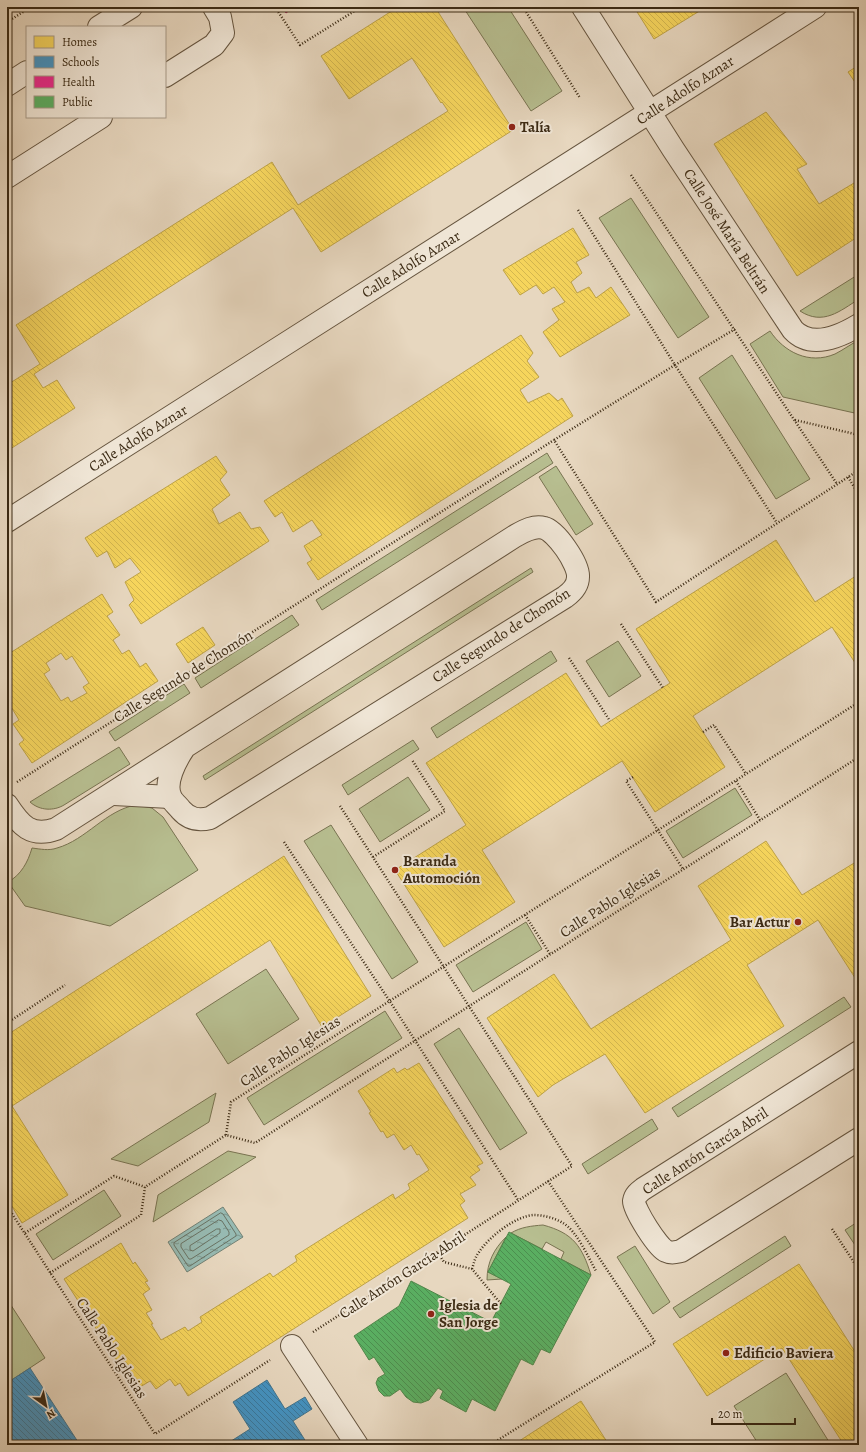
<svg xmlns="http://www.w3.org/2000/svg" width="866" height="1452" font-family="Alegreya,serif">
  <defs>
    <pattern id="water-ripples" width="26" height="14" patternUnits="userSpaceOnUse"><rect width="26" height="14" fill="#97bab2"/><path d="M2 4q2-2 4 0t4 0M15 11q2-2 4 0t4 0" fill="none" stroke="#7c9790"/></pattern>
    <pattern id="homes-back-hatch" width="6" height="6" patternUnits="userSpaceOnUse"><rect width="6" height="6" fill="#f6d55c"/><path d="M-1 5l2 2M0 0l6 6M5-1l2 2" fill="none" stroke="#d4b74f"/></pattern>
    <pattern id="schools-back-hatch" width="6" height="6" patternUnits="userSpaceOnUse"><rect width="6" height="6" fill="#4393c3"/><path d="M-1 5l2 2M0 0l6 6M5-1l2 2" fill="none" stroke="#39789d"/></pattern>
    <pattern id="health-back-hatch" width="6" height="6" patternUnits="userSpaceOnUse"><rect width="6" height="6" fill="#e7298a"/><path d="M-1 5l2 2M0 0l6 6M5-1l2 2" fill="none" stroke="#bc2370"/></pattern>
    <pattern id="public-back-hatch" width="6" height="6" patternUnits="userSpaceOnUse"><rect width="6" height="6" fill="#5aae61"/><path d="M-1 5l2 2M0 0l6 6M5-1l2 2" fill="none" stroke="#4c8e4f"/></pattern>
  </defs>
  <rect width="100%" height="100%" fill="#e7d7bf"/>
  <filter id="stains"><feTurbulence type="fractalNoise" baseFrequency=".005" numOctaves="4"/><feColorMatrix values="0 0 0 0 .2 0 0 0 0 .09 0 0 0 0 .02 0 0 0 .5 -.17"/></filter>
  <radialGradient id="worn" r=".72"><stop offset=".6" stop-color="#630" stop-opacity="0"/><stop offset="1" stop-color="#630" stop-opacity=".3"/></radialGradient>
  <g fill="#b7be90" stroke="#797452">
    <path d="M 463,7 L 508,7 L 562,91 L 531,111 Z"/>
    <path d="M 631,198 L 709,317 L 678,338 L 599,218 Z"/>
    <path d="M 859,274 L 859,299 C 840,311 823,326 800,311 Z"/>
    <path d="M 770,331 C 784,352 809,365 835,354 C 843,350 851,344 859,340 L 859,414 L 783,397 L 750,344 Z"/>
    <path d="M 732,355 L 810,479 L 776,499 L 699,378 Z"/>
    <path d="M 547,453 L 553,463 L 322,610 L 316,600 Z"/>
    <path d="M 556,466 L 593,524 L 576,535 L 539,477 Z"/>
    <path d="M 531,568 L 533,572 L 205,780 L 203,776 Z"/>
    <path d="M 292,615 L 299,625 L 201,688 L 195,678 Z"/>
    <path d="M 618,641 L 641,676 L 609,697 L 586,661 Z"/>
    <path d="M 551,651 L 557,661 L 437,738 L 431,728 Z"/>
    <path d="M 184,684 L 190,693 L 115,741 L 109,732 Z"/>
    <path d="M 413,740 L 419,749 L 348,795 L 342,785 Z"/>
    <path d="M 119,747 L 130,764 L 64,805 C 54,811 40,811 30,802 Z"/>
    <path d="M 408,777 L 430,810 L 380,842 L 359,809 Z"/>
    <path d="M 735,788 L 752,815 L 683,858 L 666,831 Z"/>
    <path d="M 136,805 L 152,808 L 163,817 L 198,870 L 110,926 L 25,906 L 8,882 C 21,875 28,862 32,848 C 40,849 49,851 57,848 C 86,840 106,810 136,805 Z"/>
    <path d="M 331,825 L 418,962 L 392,979 L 304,841 Z"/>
    <path d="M 526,922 L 542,949 L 473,992 L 456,965 Z"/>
    <path d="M 266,969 L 299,1019 L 228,1064 L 196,1014 Z"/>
    <path d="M 844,997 L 851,1007 L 678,1117 L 672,1108 Z"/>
    <path d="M 385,1011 L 402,1038 L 264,1125 L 247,1098 Z"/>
    <path d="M 459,1028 L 527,1133 L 500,1150 L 434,1044 Z"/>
    <path d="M 216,1093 L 209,1122 L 138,1166 L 111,1159 Z"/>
    <path d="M 652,1119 L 658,1129 L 588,1174 L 582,1164 Z"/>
    <path d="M 228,1151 L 256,1157 L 153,1222 L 158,1195 Z"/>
    <path d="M 104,1190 L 121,1216 L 53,1260 L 36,1234 Z"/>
    <path d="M 859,1221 L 859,1251 L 845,1230 Z"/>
    <path d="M 543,1225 C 573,1233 582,1246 591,1275 L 561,1259 L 564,1252 L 546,1242 L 542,1249 L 511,1233 C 521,1227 531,1226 543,1225 Z"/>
    <path d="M 785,1236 L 791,1246 L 680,1318 L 673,1308 Z"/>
    <path d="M 506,1237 L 488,1272 L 502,1279 L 487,1280 C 487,1262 494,1249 506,1237 Z"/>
    <path d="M 635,1246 L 670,1302 L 653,1314 L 617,1257 Z"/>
    <path d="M 7,1299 L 45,1358 L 7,1383 Z"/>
    <path d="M 786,1373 L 831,1445 L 759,1445 L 734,1406 Z"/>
  </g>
  <path fill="url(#water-ripples)" stroke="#728073" d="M 223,1207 L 243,1237 L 187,1272 L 168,1242 Z"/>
  <g fill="url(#homes-back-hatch)" stroke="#bea246" fill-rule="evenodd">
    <path d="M 7,7 L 18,7 L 7,14 Z"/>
    <path d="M 398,7 L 435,7 L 513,130 L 321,252 L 293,208 L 34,374 L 43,388 L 57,380 L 75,408 L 7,451 L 7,385 L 40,364 L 16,325 L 272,162 L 298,205 L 448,111 L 442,102 L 441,103 L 412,58 L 349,99 L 321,56 Z"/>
    <path d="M 634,7 L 706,7 L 654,39 Z"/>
    <path d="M 859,65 L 859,88 L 848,72 Z"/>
    <path d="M 766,112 L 807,164 L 797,169 L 819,204 L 859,180 L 859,236 L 797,276 L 714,144 Z"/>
    <path d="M 573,228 L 589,255 L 576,262 L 582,273 L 571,282 L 577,293 L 589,287 L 596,298 L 611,287 L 630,315 L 560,357 L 543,332 L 559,320 L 552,309 L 565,302 L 554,287 L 543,294 L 536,285 L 520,295 L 503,270 Z"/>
    <path d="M 521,335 L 533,353 L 527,361 L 539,377 L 520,390 L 528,403 L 549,393 L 558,401 L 562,398 L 573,416 L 318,580 L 307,563 L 312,560 L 304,546 L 322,535 L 312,520 L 293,532 L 282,512 L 275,517 L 264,501 Z"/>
    <path d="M 216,456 L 227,472 L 220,480 L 230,495 L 212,509 L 219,524 L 240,512 L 251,529 L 260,527 L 269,541 L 141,624 L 129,605 L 134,600 L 125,582 L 141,572 L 130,558 L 115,568 L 107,551 L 97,557 L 85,538 Z"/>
    <path d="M 776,540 L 815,602 L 859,574 L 859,669 L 832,627 L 693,716 L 725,767 L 655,812 L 622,761 L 482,850 L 515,902 L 444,947 L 395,870 L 466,825 L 426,763 L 566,673 L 601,727 L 670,683 L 636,629 Z"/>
    <path d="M 102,594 L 113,612 L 107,616 L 120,635 L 113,640 L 122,654 L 129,650 L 140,667 L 146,663 L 158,681 L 32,763 L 19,744 L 24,740 L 13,724 L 19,720 L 10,705 L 7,707 L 7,655 ZM 61,653 L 66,660 L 72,656 L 89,683 L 83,687 L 87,693 L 71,702 L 68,697 L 61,701 L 44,674 L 50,670 L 46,663 Z"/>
    <path d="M 203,627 L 215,645 L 188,663 L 176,644 Z"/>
    <path d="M 766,841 L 802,895 L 859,860 L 859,980 L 857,981 L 818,920 L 747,965 L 784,1026 L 645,1113 L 605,1054 L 553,1085 L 538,1097 L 487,1018 L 554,974 L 591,1029 L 731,940 L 698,886 Z"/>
    <path d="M 284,856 L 371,996 L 322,1027 L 270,940 L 12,1106 L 68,1195 L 22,1223 L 7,1198 L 7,1035 Z"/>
    <path d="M 419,1063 L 483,1163 L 477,1166 L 480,1170 L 470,1177 L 476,1185 L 460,1194 L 465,1201 L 460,1205 L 468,1218 L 188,1396 L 180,1383 L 175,1386 L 170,1379 L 156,1389 L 150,1381 L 140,1387 L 138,1384 L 133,1386 L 64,1279 L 121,1243 L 133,1264 L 135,1262 L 148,1281 L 145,1282 L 150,1289 L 143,1294 L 152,1310 L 146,1313 L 153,1324 L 151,1324 L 161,1340 L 185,1327 L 188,1331 L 202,1322 L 200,1317 L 270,1273 L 273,1277 L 297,1261 L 295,1256 L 393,1194 L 395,1199 L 410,1189 L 408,1184 L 429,1170 L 419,1154 L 417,1155 L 411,1145 L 404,1150 L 394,1134 L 387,1138 L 383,1131 L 381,1132 L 369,1113 L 371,1112 L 358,1091 L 394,1068 L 397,1073 L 405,1068 L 407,1070 Z"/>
    <path d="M 799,1264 L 859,1358 L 859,1445 L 844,1445 L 782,1348 L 707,1396 L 673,1344 Z"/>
    <path d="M 581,1401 L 609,1445 L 513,1445 Z"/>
  </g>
  <g fill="url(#schools-back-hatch)" stroke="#41748e">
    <path d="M 30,1368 L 80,1445 L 7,1445 L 7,1383 Z"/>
    <path d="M 267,1380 L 285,1409 L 305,1397 L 312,1409 L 293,1421 L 308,1445 L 225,1445 L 250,1429 L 233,1402 Z"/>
  </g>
  <path fill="url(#health-back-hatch)" stroke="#b32967" d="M 282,7 L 294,7 L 286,13 Z"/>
  <path fill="url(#public-back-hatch)" stroke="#51864a" d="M 509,1232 L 591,1275 L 550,1353 L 541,1349 L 533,1365 L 521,1359 L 495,1411 L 472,1399 L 466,1412 L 440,1398 L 443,1391 L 438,1388 L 429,1400 L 421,1403 L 413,1402 L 406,1397 L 400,1389 L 390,1396 L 384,1396 L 379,1391 L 376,1383 L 378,1378 L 385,1374 L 374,1357 L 369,1360 L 354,1336 L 399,1306 L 411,1281 L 491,1322 L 511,1284 L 488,1272 Z"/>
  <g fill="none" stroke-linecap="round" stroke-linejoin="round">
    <g stroke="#697263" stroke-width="1">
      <path d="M 221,1213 L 223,1214 L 236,1234 L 236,1236 L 190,1266 L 188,1266 L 174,1245 L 174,1243 Z"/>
      <path d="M 219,1220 L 222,1221 L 229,1232 L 229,1235 L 191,1259 L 189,1259 L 181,1247 L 181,1244 Z"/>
      <path d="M 217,1229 L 220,1229 L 220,1233 L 193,1251 L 190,1250 L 190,1246 Z"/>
    </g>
    <defs>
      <path id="pedestrian" d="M 292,1346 L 357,1445"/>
      <g id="minor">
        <path d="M 583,7 L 673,149 L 793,330 C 811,349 839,337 859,325"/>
        <path d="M 99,27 L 131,7"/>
        <path d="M 165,76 L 214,45 L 223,33 L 220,17 L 214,7"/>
        <path d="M 7,85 L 27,72"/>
        <path d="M 7,177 L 101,117"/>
        <path d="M 7,521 L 815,7"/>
        <path d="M 114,794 L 170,797"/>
        <path d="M 7,805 C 20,825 31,838 56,829 L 515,536 C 524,531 534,525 544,528 C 556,531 579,564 578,577 C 578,586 572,592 565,597 L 210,818 C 198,821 189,819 181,810 C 178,806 173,802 171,798 C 163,783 176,760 184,748"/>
        <path d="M 859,1052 L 643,1189 C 639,1192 635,1195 634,1201 C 634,1210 658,1248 666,1251 C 672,1254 676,1252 681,1251 L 859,1139"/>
      </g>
    </defs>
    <use href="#pedestrian" stroke="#66553f" stroke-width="24"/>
    <use href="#minor" stroke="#66553f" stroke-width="24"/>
    <g stroke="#3b2a14" stroke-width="2.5" stroke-dasharray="1 2" stroke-linecap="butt">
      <path d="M 275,7 L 300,45 L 361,7"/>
      <path d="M 523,7 L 580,98"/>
      <path d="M 7,22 L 31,7"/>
      <path d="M 631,175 L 837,484"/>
      <path d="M 578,210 L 675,365 L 554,440 L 656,602 L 859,470"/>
      <path d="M 735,329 L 675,365 L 777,523"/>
      <path d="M 795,420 L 859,435"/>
      <path d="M 848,477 L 859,495"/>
      <path d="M 621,624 L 663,688"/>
      <path d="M 569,658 L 610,721"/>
      <path d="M 703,732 L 714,725 L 746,774"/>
      <path d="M 633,777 L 626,781 L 683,869"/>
      <path d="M 736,781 L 760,820"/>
      <path d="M 17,782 L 554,440"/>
      <path d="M 284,842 L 389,1000 L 518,1200"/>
      <path d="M 373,857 L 445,811 L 412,760"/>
      <path d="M 525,915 L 550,954"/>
      <path d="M 7,1023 L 65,985"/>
      <path d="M 226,1135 L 231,1102 L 859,702"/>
      <path d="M 7,1206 L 155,1434 L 270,1360"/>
      <path d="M 832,1229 L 859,1270"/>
      <path d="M 25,1233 L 114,1176 L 145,1187"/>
      <path d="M 438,1253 L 444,1262 L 472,1269 L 501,1304"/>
      <path d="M 472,1269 C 474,1263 475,1257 479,1252 C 489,1237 515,1216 534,1215 C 543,1215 555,1218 563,1223 C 577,1231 588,1257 596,1271"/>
      <path d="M 50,1273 L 141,1215 L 145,1187 L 226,1135 L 255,1143 L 859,757"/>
      <path d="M 313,1332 L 572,1166 L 340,806"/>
      <path d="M 490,1445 L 655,1342 L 548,1181"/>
    </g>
    <use href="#pedestrian" stroke="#efe5d5" stroke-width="22"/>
    <use href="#minor" stroke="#efe5d5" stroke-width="22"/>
  </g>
  <g fill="#8f2418" stroke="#efe5d5" stroke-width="1.5">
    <circle cx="512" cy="127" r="4"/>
    <circle cx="395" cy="870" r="4"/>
    <circle cx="798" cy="922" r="4"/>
    <circle cx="431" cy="1314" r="4"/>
    <circle cx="726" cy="1353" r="4"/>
  </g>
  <g text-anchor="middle" stroke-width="4" stroke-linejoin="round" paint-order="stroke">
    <g font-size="15" fill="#3b2a14" stroke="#efe5d5">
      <text transform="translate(685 90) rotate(-33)" y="5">Calle Adolfo Aznar</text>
      <text transform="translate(727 231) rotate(57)" y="5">Calle José María Beltrán</text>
      <text transform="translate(411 264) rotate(-32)" y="5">Calle Adolfo Aznar</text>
      <text transform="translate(138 438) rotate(-32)" y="5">Calle Adolfo Aznar</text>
      <text transform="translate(501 635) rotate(-33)" y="5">Calle Segundo de Chomón</text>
      <text transform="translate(183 676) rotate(-32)" y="5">Calle Segundo de Chomón</text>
      <text transform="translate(610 902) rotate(-33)" y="5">Calle Pablo Iglesias</text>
      <text transform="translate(290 1051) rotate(-33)" y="5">Calle Pablo Iglesias</text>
      <text transform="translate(705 1151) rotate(-33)" y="5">Calle Antón García Abril</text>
      <text transform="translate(402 1275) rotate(-33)" y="5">Calle Antón García Abril</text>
      <text transform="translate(112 1348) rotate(57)" y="5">Calle Pablo Iglesias</text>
    </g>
    <g font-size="15" font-weight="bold" fill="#3b2a14" stroke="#efe5d5" text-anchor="start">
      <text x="520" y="132">Talía</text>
      <text x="403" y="866">Baranda<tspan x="403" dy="17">Automoción</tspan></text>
      <text x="790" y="927" text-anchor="end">Bar Actur</text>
      <text x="439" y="1310">Iglesia de<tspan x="439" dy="17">San Jorge</tspan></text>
      <text x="734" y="1358">Edificio Baviera</text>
    </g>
  </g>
  <rect width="866" height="1452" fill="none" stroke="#e7d7bf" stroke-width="24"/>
  <rect x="8" y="8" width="850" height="1436" fill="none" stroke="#3b2a14" stroke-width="2"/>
  <rect x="12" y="12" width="842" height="1428" fill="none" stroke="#3b2a14"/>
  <rect x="26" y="26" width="140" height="92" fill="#efe5d5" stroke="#a79a88"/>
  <rect x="34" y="36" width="20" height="12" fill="#f6d55c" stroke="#a79a88"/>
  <text x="62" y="46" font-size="12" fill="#3b2a14">Homes</text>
  <rect x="34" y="56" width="20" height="12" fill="#4393c3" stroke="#a79a88"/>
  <text x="62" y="66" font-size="12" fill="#3b2a14">Schools</text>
  <rect x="34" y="76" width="20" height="12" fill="#e7298a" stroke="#a79a88"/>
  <text x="62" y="86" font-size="12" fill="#3b2a14">Health</text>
  <rect x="34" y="96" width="20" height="12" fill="#5aae61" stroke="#a79a88"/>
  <text x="62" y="106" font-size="12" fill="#3b2a14">Public</text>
  <g transform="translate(46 1406) rotate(147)" stroke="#efe5d5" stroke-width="3" paint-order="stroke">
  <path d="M0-3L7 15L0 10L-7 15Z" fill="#3b2a14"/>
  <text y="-6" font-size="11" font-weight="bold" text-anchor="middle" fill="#3b2a14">N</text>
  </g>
  <path d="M712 1418v6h83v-6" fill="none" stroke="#3b2a14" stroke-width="2"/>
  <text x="718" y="1418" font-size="12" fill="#3b2a14" stroke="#efe5d5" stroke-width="3" paint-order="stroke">20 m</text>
  <rect width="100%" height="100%" filter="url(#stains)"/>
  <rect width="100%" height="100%" fill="url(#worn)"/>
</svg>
